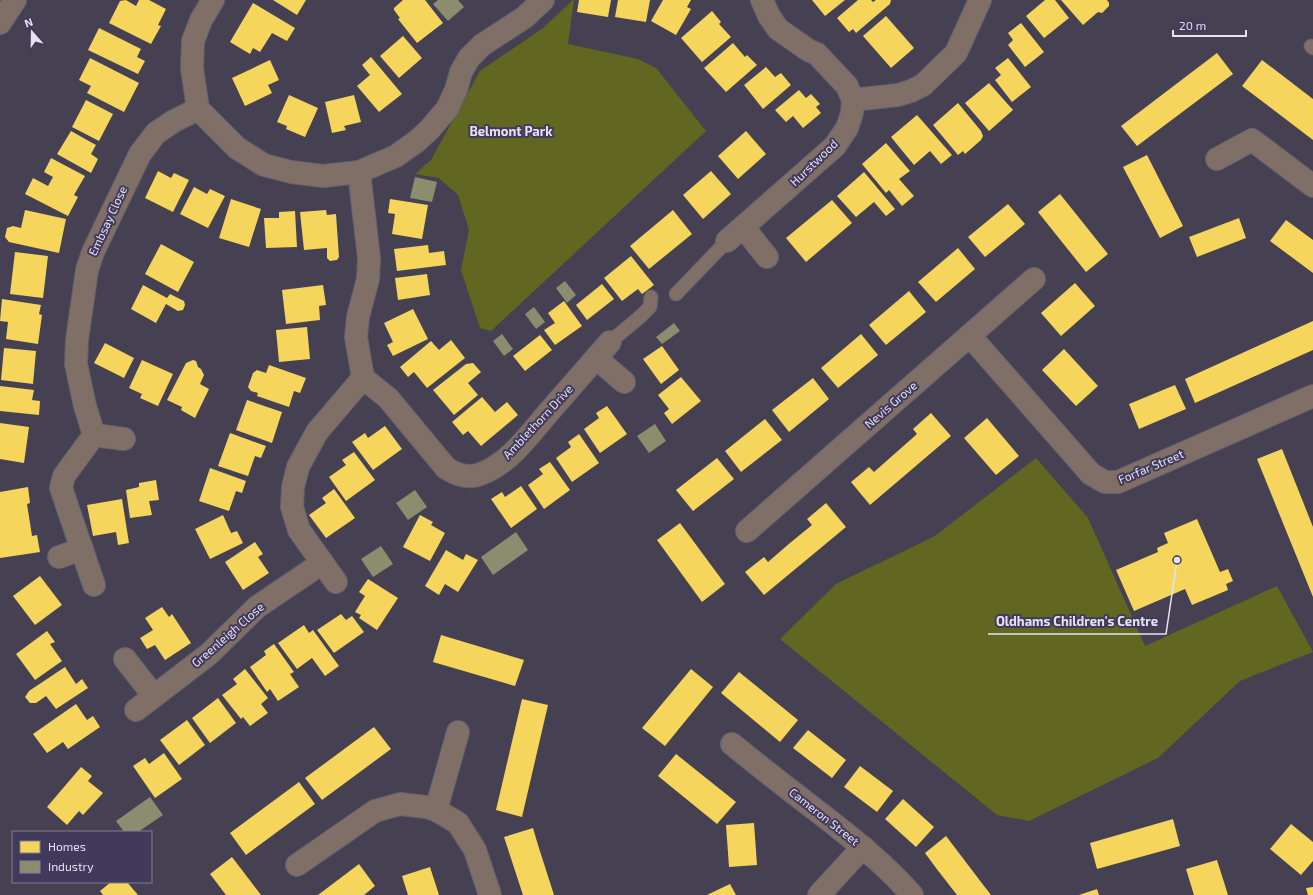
<svg xmlns="http://www.w3.org/2000/svg" width="1313" height="895" font-family="'Exo 2',sans-serif">
  <rect width="100%" height="100%" fill="#454153"/>
  <g fill="#616621">
    <path d="M 573,0 L 574,0 L 568,44 L 638,59 L 656,68 L 706,131 L 491,331 L 480,328 L 461,270 L 469,230 L 458,195 L 439,178 L 415,174 L 431,160 L 480,71 L 543,28 Z"/>
    <path d="M 1036,458 L 1088,518 L 1145,646 L 1277,586 L 1313,652 L 1240,681 L 1158,758 L 1029,821 L 997,815 L 780,639 L 836,584 L 935,536 Z"/>
  </g>
  <g fill="#f6d55c">
    <path d="M 126,0 L 136,6 L 139,0 L 149,0 L 166,9 L 158,25 L 161,26 L 151,44 L 109,23 L 120,1 Z"/>
    <path d="M 273,0 L 306,0 L 297,15 Z"/>
    <path d="M 403,0 L 425,0 L 443,23 L 417,43 L 398,19 L 400,18 L 394,10 L 394,8 Z"/>
    <path d="M 579,0 L 611,0 L 608,17 L 577,12 Z"/>
    <path d="M 618,0 L 650,0 L 646,22 L 615,17 Z"/>
    <path d="M 663,0 L 691,0 L 687,7 L 691,9 L 676,35 L 651,21 Z"/>
    <path d="M 812,0 L 845,0 L 825,16 Z"/>
    <path d="M 858,0 L 871,0 L 873,2 L 876,0 L 891,0 L 890,4 L 856,33 L 853,29 L 849,32 L 837,18 Z"/>
    <path d="M 1045,0 L 1055,0 L 1069,18 L 1044,38 L 1026,16 Z"/>
    <path d="M 1061,0 L 1107,0 L 1109,3 L 1109,6 L 1102,13 L 1098,12 L 1083,25 Z"/>
    <path d="M 253,3 L 295,28 L 287,41 L 272,33 L 260,52 L 253,48 L 250,54 L 230,42 Z"/>
    <path d="M 712,11 L 721,22 L 719,24 L 731,37 L 702,62 L 681,38 Z"/>
    <path d="M 886,16 L 914,48 L 891,68 L 863,36 Z"/>
    <path d="M 1021,23 L 1044,52 L 1025,67 L 1008,45 L 1013,40 L 1008,33 Z"/>
    <path d="M 99,28 L 141,49 L 137,57 L 145,61 L 138,74 L 88,50 Z"/>
    <path d="M 403,36 L 422,58 L 399,78 L 380,56 Z"/>
    <path d="M 733,43 L 745,57 L 747,55 L 757,65 L 726,92 L 704,68 Z"/>
    <path d="M 1217,53 L 1233,74 L 1137,146 L 1121,126 Z"/>
    <path d="M 371,57 L 402,94 L 379,112 L 357,86 L 370,75 L 362,65 Z"/>
    <path d="M 90,58 L 139,83 L 124,112 L 87,93 L 91,86 L 79,80 Z"/>
    <path d="M 1008,58 L 1031,87 L 1012,102 L 995,80 L 1001,75 L 995,68 Z"/>
    <path d="M 270,60 L 279,80 L 268,85 L 272,93 L 245,106 L 232,78 Z"/>
    <path d="M 1262,60 L 1313,99 L 1313,140 L 1242,86 Z"/>
    <path d="M 766,67 L 775,77 L 781,73 L 791,85 L 763,109 L 744,85 Z"/>
    <path d="M 989,83 L 1013,110 L 989,131 L 965,103 Z"/>
    <path d="M 799,90 L 806,98 L 811,94 L 820,104 L 816,107 L 821,113 L 803,128 L 793,116 L 786,122 L 775,110 Z"/>
    <path d="M 289,95 L 318,108 L 305,137 L 286,129 L 287,126 L 277,122 Z"/>
    <path d="M 354,95 L 361,122 L 344,126 L 346,130 L 332,133 L 325,102 Z"/>
    <path d="M 86,100 L 113,114 L 99,141 L 72,127 Z"/>
    <path d="M 958,103 L 981,131 L 983,136 L 981,140 L 965,154 L 963,151 L 958,155 L 933,125 Z"/>
    <path d="M 917,115 L 952,155 L 941,164 L 930,151 L 914,165 L 891,137 Z"/>
    <path d="M 71,131 L 96,145 L 91,154 L 98,159 L 91,173 L 57,154 Z"/>
    <path d="M 746,131 L 766,154 L 738,179 L 718,156 Z"/>
    <path d="M 886,143 L 910,171 L 899,179 L 914,196 L 902,206 L 889,190 L 886,193 L 862,164 Z"/>
    <path d="M 1147,155 L 1183,226 L 1160,238 L 1123,167 Z"/>
    <path d="M 51,158 L 85,176 L 74,195 L 78,197 L 68,216 L 25,194 L 33,178 L 48,186 L 53,177 L 44,172 Z"/>
    <path d="M 158,171 L 171,178 L 174,173 L 189,180 L 173,212 L 145,198 Z"/>
    <path d="M 711,171 L 731,194 L 703,219 L 683,195 Z"/>
    <path d="M 864,172 L 895,209 L 886,216 L 874,202 L 856,217 L 837,196 Z"/>
    <path d="M 194,187 L 207,194 L 210,189 L 225,196 L 208,228 L 180,214 Z"/>
    <path d="M 1060,194 L 1108,254 L 1086,272 L 1038,212 Z"/>
    <path d="M 231,199 L 261,209 L 249,247 L 219,238 Z"/>
    <path d="M 390,199 L 428,205 L 422,239 L 392,234 L 395,214 L 388,213 Z"/>
    <path d="M 832,200 L 852,223 L 806,262 L 786,238 Z"/>
    <path d="M 1008,204 L 1025,224 L 985,257 L 968,237 Z"/>
    <path d="M 25,210 L 66,219 L 59,253 L 9,242 L 5,237 L 7,228 L 13,226 L 21,228 Z"/>
    <path d="M 326,210 L 327,215 L 336,214 L 339,257 L 337,260 L 330,261 L 327,258 L 327,248 L 304,250 L 300,212 Z"/>
    <path d="M 673,210 L 692,234 L 649,269 L 630,246 Z"/>
    <path d="M 295,211 L 297,247 L 266,248 L 264,218 L 279,218 L 279,212 Z"/>
    <path d="M 1239,218 L 1246,238 L 1197,257 L 1189,237 Z"/>
    <path d="M 1286,220 L 1313,240 L 1313,273 L 1270,241 Z"/>
    <path d="M 161,244 L 194,262 L 178,292 L 145,274 Z"/>
    <path d="M 428,245 L 429,253 L 444,251 L 446,265 L 397,271 L 394,249 Z"/>
    <path d="M 958,248 L 975,269 L 936,302 L 918,282 Z"/>
    <path d="M 15,252 L 48,256 L 43,298 L 10,294 Z"/>
    <path d="M 631,256 L 654,285 L 642,294 L 638,289 L 622,301 L 604,278 Z"/>
    <path d="M 427,274 L 430,295 L 398,300 L 395,278 Z"/>
    <path d="M 1075,283 L 1095,306 L 1061,336 L 1041,313 Z"/>
    <path d="M 602,284 L 614,299 L 587,320 L 576,305 Z"/>
    <path d="M 143,285 L 167,298 L 170,294 L 184,301 L 185,305 L 183,310 L 178,311 L 166,304 L 156,323 L 131,309 Z"/>
    <path d="M 323,285 L 326,305 L 319,306 L 320,320 L 286,324 L 282,290 Z"/>
    <path d="M 909,291 L 926,312 L 886,345 L 869,325 Z"/>
    <path d="M 2,299 L 41,305 L 39,314 L 42,315 L 38,344 L 6,339 L 8,322 L 0,321 Z"/>
    <path d="M 564,301 L 582,326 L 555,345 L 544,330 L 555,323 L 548,313 Z"/>
    <path d="M 413,309 L 428,339 L 393,356 L 387,345 L 393,342 L 384,323 Z"/>
    <path d="M 1313,321 L 1313,350 L 1195,403 L 1185,379 Z"/>
    <path d="M 307,327 L 310,359 L 279,362 L 276,330 Z"/>
    <path d="M 861,334 L 878,355 L 838,388 L 821,368 Z"/>
    <path d="M 540,335 L 552,350 L 525,371 L 513,356 Z"/>
    <path d="M 451,340 L 465,358 L 427,388 L 414,372 L 408,377 L 400,367 L 431,341 L 439,350 Z"/>
    <path d="M 105,343 L 134,358 L 124,378 L 94,363 Z"/>
    <path d="M 662,346 L 679,370 L 661,384 L 643,359 Z"/>
    <path d="M 4,348 L 36,351 L 33,384 L 1,380 Z"/>
    <path d="M 1064,349 L 1098,386 L 1076,406 L 1042,370 Z"/>
    <path d="M 142,360 L 173,374 L 158,406 L 140,398 L 142,394 L 129,388 Z"/>
    <path d="M 193,360 L 196,361 L 198,367 L 201,369 L 204,375 L 200,384 L 209,389 L 195,418 L 181,410 L 182,407 L 167,400 L 186,363 Z"/>
    <path d="M 473,363 L 481,372 L 468,383 L 478,395 L 454,415 L 433,390 L 466,364 Z"/>
    <path d="M 269,365 L 306,378 L 300,393 L 294,391 L 289,407 L 257,396 L 258,393 L 251,391 L 248,387 L 253,373 L 257,370 L 266,373 Z"/>
    <path d="M 681,377 L 701,401 L 672,424 L 664,413 L 669,409 L 658,395 Z"/>
    <path d="M 813,378 L 829,399 L 789,432 L 772,410 Z"/>
    <path d="M 1175,385 L 1186,409 L 1139,429 L 1129,404 Z"/>
    <path d="M 0,386 L 34,390 L 32,400 L 40,401 L 39,415 L 0,411 Z"/>
    <path d="M 482,397 L 495,412 L 507,402 L 518,415 L 481,446 L 468,431 L 463,435 L 452,422 Z"/>
    <path d="M 247,400 L 282,412 L 272,443 L 236,430 Z"/>
    <path d="M 607,406 L 627,434 L 600,453 L 584,429 L 599,418 L 596,413 Z"/>
    <path d="M 931,413 L 951,436 L 870,505 L 851,482 L 869,467 L 874,472 L 917,434 L 913,429 Z"/>
    <path d="M 987,418 L 1019,456 L 996,475 L 964,438 Z"/>
    <path d="M 765,419 L 782,440 L 741,472 L 725,451 Z"/>
    <path d="M 0,423 L 29,427 L 24,463 L 0,459 Z"/>
    <path d="M 385,426 L 402,449 L 373,470 L 352,442 L 365,433 L 368,438 Z"/>
    <path d="M 230,433 L 266,446 L 261,458 L 255,456 L 248,476 L 218,466 Z"/>
    <path d="M 579,434 L 599,463 L 572,482 L 556,458 L 571,447 L 568,442 Z"/>
    <path d="M 1282,449 L 1313,527 L 1313,597 L 1257,459 Z"/>
    <path d="M 354,452 L 375,480 L 346,501 L 329,477 L 346,465 L 342,460 Z"/>
    <path d="M 717,458 L 734,479 L 693,511 L 676,490 Z"/>
    <path d="M 550,462 L 570,490 L 544,509 L 528,485 L 543,474 L 539,469 Z"/>
    <path d="M 210,468 L 246,481 L 242,493 L 236,491 L 229,511 L 199,501 Z"/>
    <path d="M 156,480 L 159,500 L 149,501 L 152,515 L 130,518 L 126,490 L 139,487 L 139,483 Z"/>
    <path d="M 521,486 L 537,509 L 511,528 L 491,499 L 502,492 L 505,497 Z"/>
    <path d="M 28,487 L 30,503 L 27,504 L 32,536 L 37,535 L 40,552 L 0,558 L 0,492 Z"/>
    <path d="M 334,489 L 355,518 L 326,538 L 309,515 L 326,503 L 322,498 Z"/>
    <path d="M 122,499 L 129,543 L 118,545 L 116,532 L 93,536 L 87,505 Z"/>
    <path d="M 826,503 L 846,527 L 764,595 L 745,572 L 764,557 L 768,562 L 790,543 L 812,525 L 807,519 Z"/>
    <path d="M 223,515 L 231,533 L 237,531 L 243,543 L 210,559 L 195,529 Z"/>
    <path d="M 420,515 L 433,522 L 431,525 L 445,533 L 430,561 L 403,547 Z"/>
    <path d="M 1197,519 L 1220,572 L 1228,569 L 1233,581 L 1226,584 L 1228,590 L 1192,605 L 1185,589 L 1134,611 L 1116,570 L 1158,552 L 1157,548 L 1168,543 L 1164,533 Z"/>
    <path d="M 680,523 L 725,584 L 702,602 L 657,540 Z"/>
    <path d="M 255,542 L 263,554 L 258,557 L 269,573 L 243,590 L 225,562 Z"/>
    <path d="M 446,550 L 463,560 L 466,554 L 478,560 L 458,592 L 445,584 L 439,595 L 425,586 Z"/>
    <path d="M 40,576 L 62,605 L 35,625 L 13,596 Z"/>
    <path d="M 368,579 L 398,598 L 377,630 L 359,618 L 361,615 L 355,612 L 365,596 L 359,592 Z"/>
    <path d="M 162,607 L 169,617 L 172,614 L 191,643 L 165,660 L 155,645 L 147,649 L 140,638 L 153,630 L 145,618 Z"/>
    <path d="M 341,614 L 346,620 L 352,616 L 364,632 L 334,653 L 317,630 Z"/>
    <path d="M 304,625 L 309,633 L 313,630 L 339,666 L 325,676 L 312,658 L 297,669 L 278,643 Z"/>
    <path d="M 47,631 L 55,642 L 50,644 L 62,661 L 35,680 L 16,654 Z"/>
    <path d="M 441,635 L 524,660 L 515,686 L 433,662 Z"/>
    <path d="M 274,644 L 294,672 L 290,674 L 299,687 L 278,701 L 270,689 L 267,692 L 250,667 L 266,655 L 264,651 Z"/>
    <path d="M 65,667 L 76,684 L 82,679 L 88,688 L 56,709 L 46,696 L 36,703 L 30,703 L 25,697 L 29,691 Z"/>
    <path d="M 245,669 L 268,698 L 261,704 L 268,713 L 250,726 L 243,717 L 241,719 L 222,695 L 237,684 L 233,679 Z"/>
    <path d="M 691,669 L 713,687 L 665,746 L 642,728 Z"/>
    <path d="M 739,672 L 798,720 L 780,742 L 721,693 Z"/>
    <path d="M 218,698 L 236,723 L 210,743 L 192,718 Z"/>
    <path d="M 522,699 L 548,705 L 522,817 L 496,810 Z"/>
    <path d="M 76,704 L 87,720 L 93,716 L 100,727 L 68,749 L 63,742 L 47,753 L 33,734 Z"/>
    <path d="M 187,720 L 205,745 L 179,765 L 160,740 Z"/>
    <path d="M 374,727 L 391,749 L 322,800 L 305,778 Z"/>
    <path d="M 808,730 L 846,760 L 832,778 L 793,748 Z"/>
    <path d="M 164,753 L 182,779 L 155,798 L 133,766 L 145,758 L 149,764 Z"/>
    <path d="M 676,754 L 736,802 L 717,824 L 658,776 Z"/>
    <path d="M 860,766 L 893,791 L 877,812 L 844,787 Z"/>
    <path d="M 81,767 L 92,776 L 88,781 L 103,793 L 83,815 L 79,811 L 67,825 L 47,807 Z"/>
    <path d="M 299,782 L 315,804 L 246,855 L 230,833 Z"/>
    <path d="M 903,799 L 934,827 L 916,847 L 885,819 Z"/>
    <path d="M 1173,819 L 1180,846 L 1097,869 L 1090,843 Z"/>
    <path d="M 754,823 L 757,865 L 729,867 L 726,825 Z"/>
    <path d="M 1291,824 L 1313,842 L 1313,861 L 1301,875 L 1270,849 Z"/>
    <path d="M 533,828 L 538,845 L 554,895 L 523,895 L 504,837 Z"/>
    <path d="M 946,836 L 981,882 L 991,895 L 957,895 L 936,868 L 925,853 Z"/>
    <path d="M 232,857 L 245,874 L 261,895 L 226,895 L 210,874 Z"/>
    <path d="M 1217,860 L 1228,895 L 1194,895 L 1186,869 Z"/>
    <path d="M 359,864 L 375,886 L 364,895 L 318,895 Z"/>
    <path d="M 430,867 L 439,895 L 408,895 L 402,876 Z"/>
    <path d="M 111,882 L 127,882 L 138,895 L 103,895 L 100,891 Z"/>
    <path d="M 730,884 L 736,895 L 707,895 L 711,893 Z"/>
    <path d="M 1313,887 L 1313,895 L 1308,895 L 1306,888 Z"/>
    <path d="M 1097,889 L 1099,895 L 1079,895 Z"/>
  </g>
  <g fill="#8c8c6e">
    <path d="M 438,0 L 458,0 L 464,7 L 448,21 L 433,4 Z"/>
    <path d="M 415,177 L 437,182 L 432,202 L 410,198 Z"/>
    <path d="M 565,281 L 576,295 L 567,303 L 556,288 Z"/>
    <path d="M 534,307 L 545,322 L 536,329 L 525,314 Z"/>
    <path d="M 674,323 L 680,331 L 662,344 L 656,337 Z"/>
    <path d="M 502,334 L 513,349 L 504,356 L 493,341 Z"/>
    <path d="M 655,424 L 666,441 L 649,453 L 637,436 Z"/>
    <path d="M 415,490 L 427,507 L 408,520 L 396,503 Z"/>
    <path d="M 516,532 L 528,550 L 493,575 L 481,557 Z"/>
    <path d="M 381,546 L 393,564 L 373,577 L 361,559 Z"/>
    <path d="M 150,797 L 163,815 L 138,832 L 124,832 L 116,821 Z"/>
  </g>
  <g fill="none" stroke-linecap="round" stroke-linejoin="round">
    <defs>
      <g id="service">
        <path d="M 1311,46 L 1313,48"/>
        <path d="M 676,294 L 727,241"/>
        <path d="M 610,342 L 641,316 L 650,307 L 651,297"/>
      </g>
      <g id="minor">
        <path d="M 213,0 L 201,20 L 193,41 L 192,68 L 198,109 L 237,148 L 264,165 L 291,172 L 323,176 L 359,172 L 396,156 L 417,141 L 429,130 L 447,109 L 456,90 L 461,72 L 469,58 L 482,45 L 525,17 L 543,0"/>
        <path d="M 0,23 L 15,0"/>
        <path d="M 853,100 L 898,95 L 911,91 L 923,85 L 956,53 L 980,0"/>
        <path d="M 1217,159 L 1252,140 L 1313,186"/>
        <path d="M 359,172 L 369,258 L 368,279 L 358,317 L 356,337 L 363,378 L 388,398 L 446,468 C 458,476 470,479 483,473 C 509,463 530,434 548,413 C 568,390 589,366 610,342"/>
        <path d="M 744,228 L 767,257"/>
        <path d="M 727,241 L 835,146 L 847,128 L 852,113 L 853,100 L 847,86 L 817,54 L 808,50 L 778,29 L 769,16 L 762,0"/>
        <path d="M 970,336 L 1091,474 L 1105,482 L 1118,482 L 1313,396"/>
        <path d="M 596,358 L 624,382"/>
        <path d="M 94,435 L 124,439"/>
        <path d="M 747,531 L 1034,279"/>
        <path d="M 59,557 L 82,549"/>
        <path d="M 336,582 L 299,530 L 292,507 L 293,487 L 298,467 L 317,432 L 363,378"/>
        <path d="M 94,585 L 61,488 L 64,476 L 94,435 L 85,406 L 76,364 L 77,340 L 87,270 L 93,252 L 140,154 L 156,133 L 174,121 L 198,109"/>
        <path d="M 125,659 L 154,696"/>
        <path d="M 136,710 L 209,654 L 257,607 L 322,563"/>
        <path d="M 732,744 C 761,768 791,791 821,814 C 853,839 885,864 912,895"/>
        <path d="M 436,810 L 458,732"/>
        <path d="M 297,865 L 375,811 L 400,804 L 426,807 L 436,810 L 458,823 L 475,850 L 490,895"/>
        <path d="M 819,895 L 863,847"/>
      </g>
    </defs>
    <use href="#service" stroke="#63606f" stroke-width="15"/>
    <use href="#minor" stroke="#63606f" stroke-width="24"/>
    <use href="#service" stroke="#806f67" stroke-width="13"/>
    <use href="#minor" stroke="#806f67" stroke-width="22"/>
  </g>
  <g text-anchor="middle" stroke-width="4" stroke-linejoin="round" paint-order="stroke">
    <g font-size="12" fill="#e6e2f6" stroke="#413a5a">
      <text transform="translate(814 163) rotate(-44)" y="4">Hurstwood</text>
      <text transform="translate(108 221) rotate(-65)" y="4">Embsay Close</text>
      <text transform="translate(891 405) rotate(-41)" y="4">Nevis Grove</text>
      <text transform="translate(538 422) rotate(-47)" y="4">Amblethorn Drive</text>
      <text transform="translate(1151 467) rotate(-23)" y="4">Forfar Street</text>
      <text transform="translate(228 635) rotate(-41)" y="4">Greenleigh Close</text>
      <text transform="translate(824 817) rotate(38)" y="4">Cameron Street</text>
    </g>
    <g font-size="13" font-weight="bold" fill="#e6e2f6" stroke="#413a5a">
      <text x="511" y="136">Belmont Park</text>
    </g>
  </g>
  <path fill="none" stroke="#e6e2f6" stroke-width="1.5" d="M1177 560L1166 634H988"/>
  <circle fill="#e6e2f6" stroke="#413a5a" stroke-width="1.5" cx="1177" cy="560" r="4"/>
  <g font-size="13" text-anchor="middle" font-weight="bold" fill="#e6e2f6" stroke="#413a5a" stroke-width="4" stroke-linejoin="round" paint-order="stroke">
    <text x="1077" y="626">Oldhams Children's Centre</text>
  </g>
  <rect x="12" y="831" width="140" height="52" fill="#413a5a" stroke="#837d98"/>
  <rect x="20" y="841" width="20" height="12" fill="#f6d55c" stroke="#837d98"/>
  <text x="48" y="851" font-size="12" fill="#e6e2f6">Homes</text>
  <rect x="20" y="861" width="20" height="12" fill="#8c8c6e" stroke="#837d98"/>
  <text x="48" y="871" font-size="12" fill="#e6e2f6">Industry</text>
  <g transform="translate(32 32) rotate(340)" stroke="#413a5a" stroke-width="3" paint-order="stroke">
  <path d="M0-3L7 15L0 10L-7 15Z" fill="#e6e2f6"/>
  <text y="-6" font-size="11" font-weight="bold" text-anchor="middle" fill="#e6e2f6">N</text>
  </g>
  <path d="M1173 30v6h73v-6" fill="none" stroke="#e6e2f6" stroke-width="2"/>
  <text x="1179" y="30" font-size="12" fill="#e6e2f6" stroke="#413a5a" stroke-width="3" paint-order="stroke">20 m</text>
</svg>
